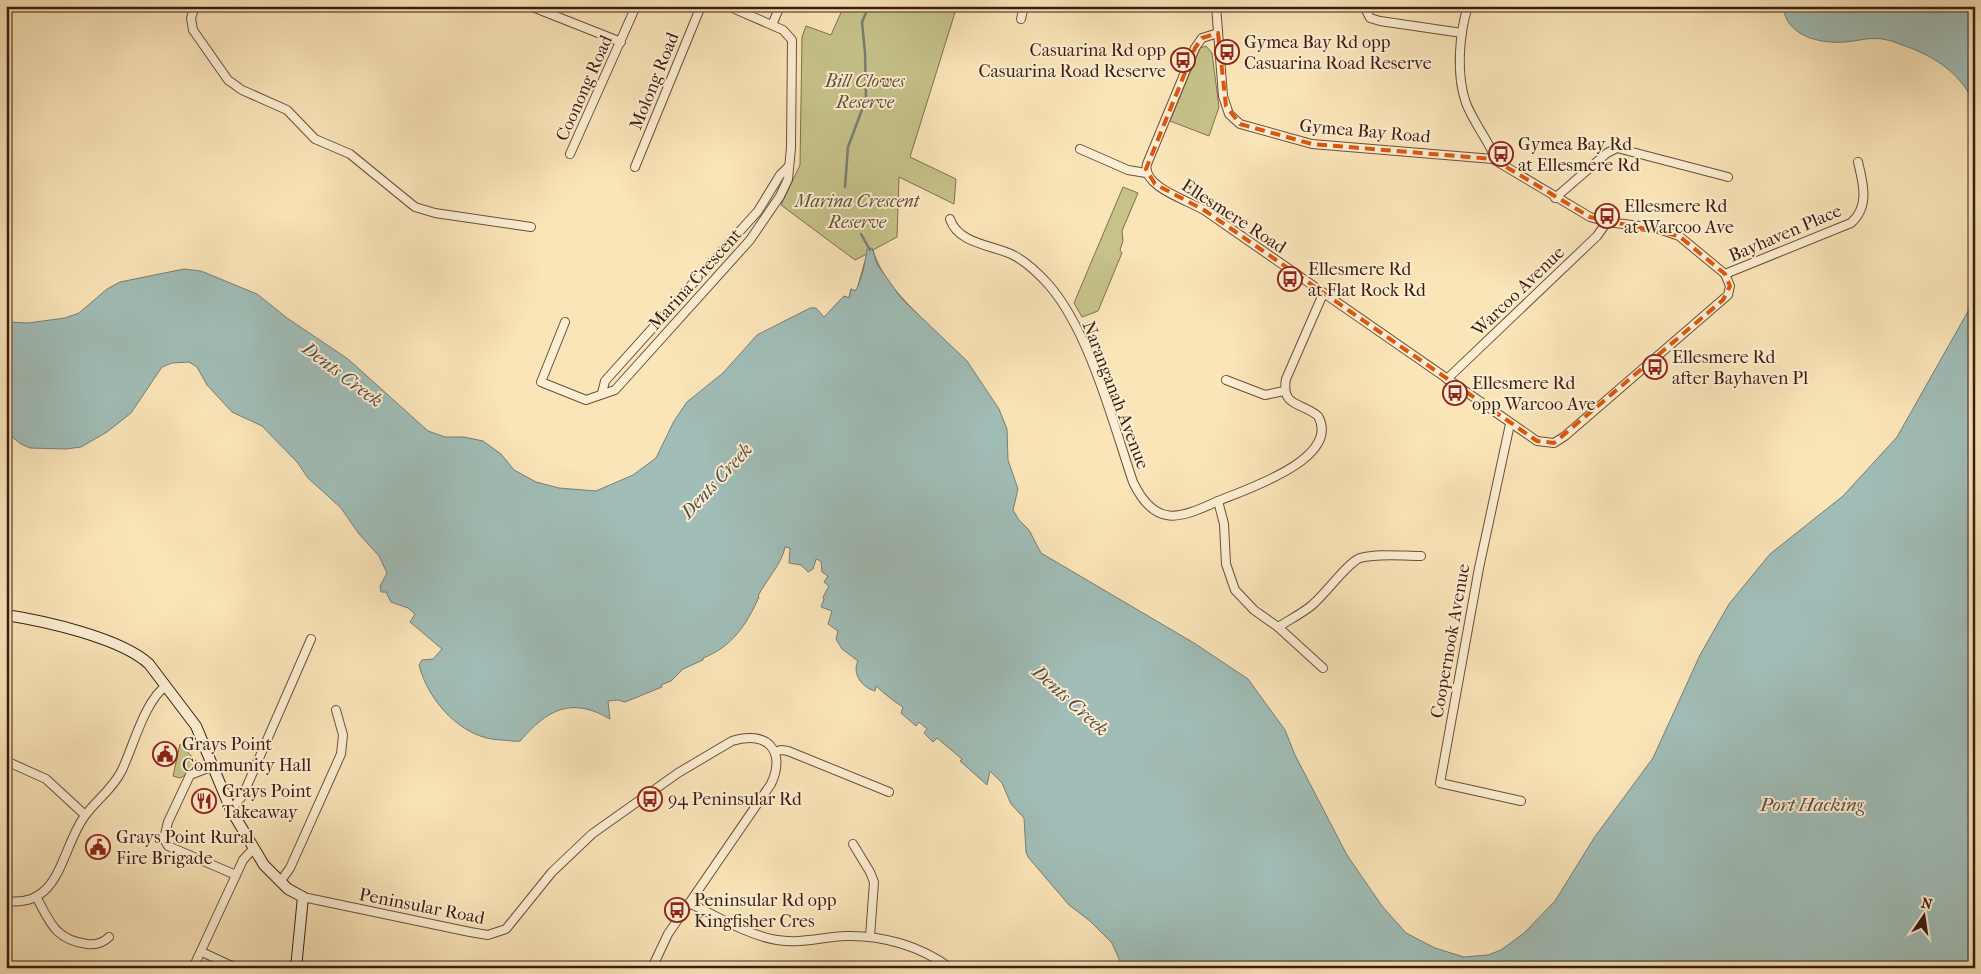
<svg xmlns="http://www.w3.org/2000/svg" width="1981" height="974" font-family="'IM FELL French Canon',serif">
  <rect width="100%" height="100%" fill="#fae5b9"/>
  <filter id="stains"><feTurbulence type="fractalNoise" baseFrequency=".004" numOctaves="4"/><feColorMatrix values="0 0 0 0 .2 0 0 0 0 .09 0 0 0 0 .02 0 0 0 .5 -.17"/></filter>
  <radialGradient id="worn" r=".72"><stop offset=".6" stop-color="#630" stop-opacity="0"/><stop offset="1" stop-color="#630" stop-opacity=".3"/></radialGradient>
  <g fill="#c6c28a" stroke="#806f4e">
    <path d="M 844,6 L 957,6 L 910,157 L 956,179 L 954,204 L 899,177 L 897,237 L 873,250 C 880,275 901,298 920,316 L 824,318 L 844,296 L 849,298 L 851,289 L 855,291 L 857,289 L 867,254 L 855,260 L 781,205 L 800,165 L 802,37 L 806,26 L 831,35 Z"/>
    <path d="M 1206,46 L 1212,53 L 1219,107 L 1209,136 L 1170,121 L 1200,48 Z"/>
    <path d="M 1123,187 L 1138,193 L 1122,231 L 1123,241 L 1120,250 L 1122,253 L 1098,311 L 1082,317 L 1074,303 Z"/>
    <path d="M 180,744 L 201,766 L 180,778 L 173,776 Z"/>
  </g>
  <g fill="#a0bdb7" stroke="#777d75">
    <path d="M 1783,6 L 1975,6 L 1975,104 C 1961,75 1938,58 1908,47 C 1899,44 1891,40 1882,39 C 1869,37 1858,41 1845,42 C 1819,44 1786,36 1783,6 Z"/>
    <path d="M 872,248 L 877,264 L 901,298 L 967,361 L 999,409 L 1007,429 L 1008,460 L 1018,489 L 1013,510 L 1019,520 L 1029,530 L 1041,553 L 1194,643 L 1248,679 L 1285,730 L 1295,755 L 1347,855 L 1382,906 L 1406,933 L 1435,948 L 1464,957 L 1488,955 L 1501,950 L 1524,933 L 1555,901 L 1594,838 L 1653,758 L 1700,655 L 1729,604 L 1770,554 L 1843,496 L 1897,437 L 1975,299 L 1975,968 L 1123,968 L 1112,943 L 1090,921 L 1069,905 L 1028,857 L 1026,852 L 1024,818 L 1011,804 L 1002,783 L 990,771 L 987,785 L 960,761 L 962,759 L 937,738 L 933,742 L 924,733 L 927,729 L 919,722 L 916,726 L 901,713 L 903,707 C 893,701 885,694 876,686 L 875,691 C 861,687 852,673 858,661 L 842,649 L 836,639 L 838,631 L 828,624 L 832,611 L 821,607 L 824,599 L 823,597 L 829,586 L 824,582 L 828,576 L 822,572 L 821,561 L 816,559 L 813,569 L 808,572 L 801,565 L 789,563 L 790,548 L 785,547 C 782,564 766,580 758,596 L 759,597 C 747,624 732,647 703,658 L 703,660 L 683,669 L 671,681 L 661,685 L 662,687 L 625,702 L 618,700 L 608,701 L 610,719 C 571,696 547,710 520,741 C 513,742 508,740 501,740 C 462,739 428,701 419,665 L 422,660 L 433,659 L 442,649 L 410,622 L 415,614 L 408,608 L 391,602 L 386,592 L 381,592 L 380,586 L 387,573 L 379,556 L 359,534 L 341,508 L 308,478 L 297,462 L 262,426 L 232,412 L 207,385 L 197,367 L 189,362 L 172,363 L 162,367 L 131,413 L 107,432 L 81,447 L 66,449 L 30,448 L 21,444 L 6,432 L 6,322 L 28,323 L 65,318 L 79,313 L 107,289 L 120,282 L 184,269 L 201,271 L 257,294 L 287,318 L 348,359 L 428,431 L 445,437 L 464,437 L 483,441 L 501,454 L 514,470 L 536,482 L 559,488 L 596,491 L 633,475 L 656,458 L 674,421 L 687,402 L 723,373 L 757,335 L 810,308 L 816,308 L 824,317 L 844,296 L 849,298 L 851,289 L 855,291 C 861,284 866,259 867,249 Z"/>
  </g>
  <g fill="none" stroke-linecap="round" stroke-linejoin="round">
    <g stroke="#777d75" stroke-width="2.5">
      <path d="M 845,187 L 848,147 L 866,99 L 865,53 L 862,22 L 869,6"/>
      <path d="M 861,234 L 870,250"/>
    </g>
    <defs>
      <g id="street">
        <path d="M 195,6 L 191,18 L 193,30 L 228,80 L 242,90 L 287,110 L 315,139 L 350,154 L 415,207 L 435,213 L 531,227"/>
        <path d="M 530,6 L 621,42"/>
        <path d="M 1216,6 L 1223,96 L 1229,114 L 1240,124 L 1312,144 L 1493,159 L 1590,217 L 1607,222 L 1656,228 L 1679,236 L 1725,274 L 1730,286 L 1728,295 L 1565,436 L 1554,443 L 1537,441 L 1204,210 C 1187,200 1141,186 1147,164 L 1195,48 L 1202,38 L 1218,33"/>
        <path d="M 1364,6 L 1370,18 L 1380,21 L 1462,33"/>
        <path d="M 1468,6 C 1459,34 1456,75 1466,103 C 1472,119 1484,135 1492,151 L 1493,159"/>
        <path d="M 1021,19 L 1024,6"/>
        <path d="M 772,25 L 780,6"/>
        <path d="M 1080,149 L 1128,170 L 1146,173"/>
        <path d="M 570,154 L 636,6"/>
        <path d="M 635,167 L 701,6"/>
        <path d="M 1555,198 L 1607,153 L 1617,148 L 1728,177"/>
        <path d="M 950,219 C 958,244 993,245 1013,255 C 1027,262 1038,273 1048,284 C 1089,330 1113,423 1133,482 C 1155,528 1179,519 1218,501"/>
        <path d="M 1725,274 L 1851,223 C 1870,206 1863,183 1858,162"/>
        <path d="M 1323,294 L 1286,379 C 1281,407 1301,402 1318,416 C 1342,459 1244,490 1218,501 L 1224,524 L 1226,564 L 1235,590 L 1254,610 L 1278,627 C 1289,620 1301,614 1311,606 C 1324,596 1348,562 1360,558 C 1379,553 1401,556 1421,556"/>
        <path d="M 565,322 L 541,382 L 586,400 L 615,390 L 750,240 L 780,196 L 788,179 L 791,148 L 792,40 L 783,30 L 728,6"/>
        <path d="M 1447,379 L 1597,236 L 1607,222"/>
        <path d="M 1226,380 L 1265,395 L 1284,391"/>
        <path d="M 602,393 L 605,381 L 758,211 L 780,175 L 788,167"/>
        <path d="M 1510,424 L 1479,568 L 1440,783 L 1521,801"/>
        <path d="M 1278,627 L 1323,668"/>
        <path d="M 775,752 L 781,750 L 788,751 L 889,792"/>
        <path d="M 6,761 L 46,779 L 85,815"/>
        <path d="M 213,766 L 190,775 L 168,822 L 164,839 L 168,846 L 236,875"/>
        <path d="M 231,810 L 243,795 L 311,639"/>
        <path d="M 853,844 L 870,872 L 874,882 L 870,937"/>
        <path d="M 280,882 L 290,868 L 341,754 L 343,735 L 336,710"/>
        <path d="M 303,897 L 470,932 L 488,935 L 506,929 L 552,872 L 592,834 L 678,773 L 732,741 C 766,730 787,750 771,784 L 668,934 L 652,968"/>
        <path d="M 37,898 C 50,923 56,940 87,944 C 95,945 103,943 109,937"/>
        <path d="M 6,901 C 61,908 60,851 84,817 C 96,800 113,789 122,770 C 133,747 145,700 166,686"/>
        <path d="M 689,903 C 717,916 747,935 777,940 C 800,944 823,937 846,936 C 882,935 921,946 950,968"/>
        <path d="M 202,952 L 234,967"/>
        <path d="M 193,968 L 243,860 L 254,848"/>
      </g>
      <path id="secondary" d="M 6,615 C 45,621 121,638 149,664 L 196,726 L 231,810 L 264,865 L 288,889 L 303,897 L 296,968"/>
    </defs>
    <use href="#street" stroke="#6a4e3b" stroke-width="10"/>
    <use href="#secondary" stroke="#3a1c11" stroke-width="12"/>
    <use href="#street" stroke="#fceed2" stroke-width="8"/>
    <use href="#secondary" stroke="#fceed2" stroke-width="10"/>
  </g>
  <path fill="none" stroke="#df560c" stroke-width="4" stroke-dasharray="10 6" stroke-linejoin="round" d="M 1218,33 L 1226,106 L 1240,124 L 1312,144 L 1493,159 L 1590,217 L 1679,236 L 1725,274 L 1730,286 L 1723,300 L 1554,443 L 1537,441 L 1204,210 L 1155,184 L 1146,169 L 1195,48 L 1202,38 Z"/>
  <defs>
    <symbol id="bus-ring" viewBox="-11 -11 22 22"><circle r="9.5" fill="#fceed2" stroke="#8f2418" stroke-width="1.5"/><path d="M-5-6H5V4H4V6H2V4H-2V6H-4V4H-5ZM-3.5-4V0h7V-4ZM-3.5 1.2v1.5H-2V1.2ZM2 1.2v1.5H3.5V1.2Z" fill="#8f2418"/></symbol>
    <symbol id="civic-ring" viewBox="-11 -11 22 22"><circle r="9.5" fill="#fceed2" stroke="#8f2418" stroke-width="1.5"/><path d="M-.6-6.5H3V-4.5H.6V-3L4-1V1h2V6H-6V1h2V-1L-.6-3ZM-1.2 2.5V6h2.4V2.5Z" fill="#8f2418"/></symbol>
    <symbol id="restaurant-ring" viewBox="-11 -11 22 22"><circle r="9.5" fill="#fceed2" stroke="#8f2418" stroke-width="1.5"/><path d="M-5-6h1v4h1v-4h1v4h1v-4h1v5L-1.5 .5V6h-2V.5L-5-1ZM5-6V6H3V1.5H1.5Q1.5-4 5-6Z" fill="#8f2418"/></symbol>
  </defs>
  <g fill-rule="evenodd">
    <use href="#bus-ring" x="1213" y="38" width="28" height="28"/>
    <use href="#bus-ring" x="1169" y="46" width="28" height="28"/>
    <use href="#bus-ring" x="1487" y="140" width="28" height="28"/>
    <use href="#bus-ring" x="1593" y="202" width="28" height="28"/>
    <use href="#bus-ring" x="1276" y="265" width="28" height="28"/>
    <use href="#bus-ring" x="1641" y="353" width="28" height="28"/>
    <use href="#bus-ring" x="1441" y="379" width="28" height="28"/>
    <use href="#civic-ring" x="151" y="740" width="28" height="28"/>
    <use href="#bus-ring" x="636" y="785" width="28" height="28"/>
    <use href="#restaurant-ring" x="190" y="787" width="28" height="28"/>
    <use href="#civic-ring" x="84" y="833" width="28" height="28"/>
    <use href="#bus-ring" x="663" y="896" width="28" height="28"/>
  </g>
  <g text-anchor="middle" stroke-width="4" stroke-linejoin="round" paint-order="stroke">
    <g font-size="18" fill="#3a1c11" stroke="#fceed2" text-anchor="start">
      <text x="1244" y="48">Gymea Bay Rd opp<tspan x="1244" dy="21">Casuarina Road Reserve</tspan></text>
      <text x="1166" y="56" text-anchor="end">Casuarina Rd opp<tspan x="1166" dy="21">Casuarina Road Reserve</tspan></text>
      <text x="1518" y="150">Gymea Bay Rd<tspan x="1518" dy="21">at Ellesmere Rd</tspan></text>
      <text x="1624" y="212">Ellesmere Rd<tspan x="1624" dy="21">at Warcoo Ave</tspan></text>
      <text x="1308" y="275">Ellesmere Rd<tspan x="1308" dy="21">at Flat Rock Rd</tspan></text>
      <text x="1672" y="363">Ellesmere Rd<tspan x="1672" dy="21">after Bayhaven Pl</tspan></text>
      <text x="1472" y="389">Ellesmere Rd<tspan x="1472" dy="21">opp Warcoo Ave</tspan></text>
      <text x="182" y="750">Grays Point<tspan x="182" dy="21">Community Hall</tspan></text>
      <text x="222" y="797">Grays Point<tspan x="222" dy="21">Takeaway</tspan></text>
      <text x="668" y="805">94 Peninsular Rd</text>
      <text x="116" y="843">Grays Point Rural<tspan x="116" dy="21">Fire Brigade</tspan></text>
      <text x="694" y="906">Peninsular Rd opp<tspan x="694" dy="21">Kingfisher Cres</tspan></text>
    </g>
    <g font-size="18" fill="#3a1c11" stroke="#fceed2">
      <text transform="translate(654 81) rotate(-68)" y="6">Molong Road</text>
      <text transform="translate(584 88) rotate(-66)" y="6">Coonong Road</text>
      <text transform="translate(1365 131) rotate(5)" y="6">Gymea Bay Road</text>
      <text transform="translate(1234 216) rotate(33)" y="6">Ellesmere Road</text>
      <text transform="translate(1785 233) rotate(-23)" y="6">Bayhaven Place</text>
      <text transform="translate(695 279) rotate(-48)" y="6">Marina Crescent</text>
      <text transform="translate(1518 291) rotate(-44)" y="6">Warcoo Avenue</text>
      <text transform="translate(1116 395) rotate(69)" y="6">Naranganah Avenue</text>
      <text transform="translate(1450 641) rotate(-80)" y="6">Coopernook Avenue</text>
      <text transform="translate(422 906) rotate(11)" y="6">Peninsular Road</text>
    </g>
    <g font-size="18" font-style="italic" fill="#644e35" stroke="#fceed2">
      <text x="865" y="87">Bill Clowes<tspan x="865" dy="21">Reserve</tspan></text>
      <text x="857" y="207">Marina Crescent<tspan x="857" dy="21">Reserve</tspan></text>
    </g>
    <g font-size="19" font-style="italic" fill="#594c43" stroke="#fceed2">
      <text transform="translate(343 374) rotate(37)" y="7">Dents Creek</text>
      <text transform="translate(716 480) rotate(-47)" y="7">Dents Creek</text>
      <text transform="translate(1071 700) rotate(42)" y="7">Dents Creek</text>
      <text x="1812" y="811">Port Hacking</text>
    </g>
  </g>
  <rect width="1981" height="974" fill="none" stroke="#fae5b9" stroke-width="25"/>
  <rect x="8" y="8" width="1966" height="959" fill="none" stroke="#3a1c11" stroke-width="2.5"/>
  <rect x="12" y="12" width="1956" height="949" fill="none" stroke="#3a1c11"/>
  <g transform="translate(1924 916) rotate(13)" stroke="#fceed2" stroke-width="4" paint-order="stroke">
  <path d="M0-4L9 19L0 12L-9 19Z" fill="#3a1c11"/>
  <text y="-8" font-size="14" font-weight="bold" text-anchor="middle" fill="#3a1c11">N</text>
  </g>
  <rect width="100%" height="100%" filter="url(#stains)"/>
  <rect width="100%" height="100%" fill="url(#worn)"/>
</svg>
